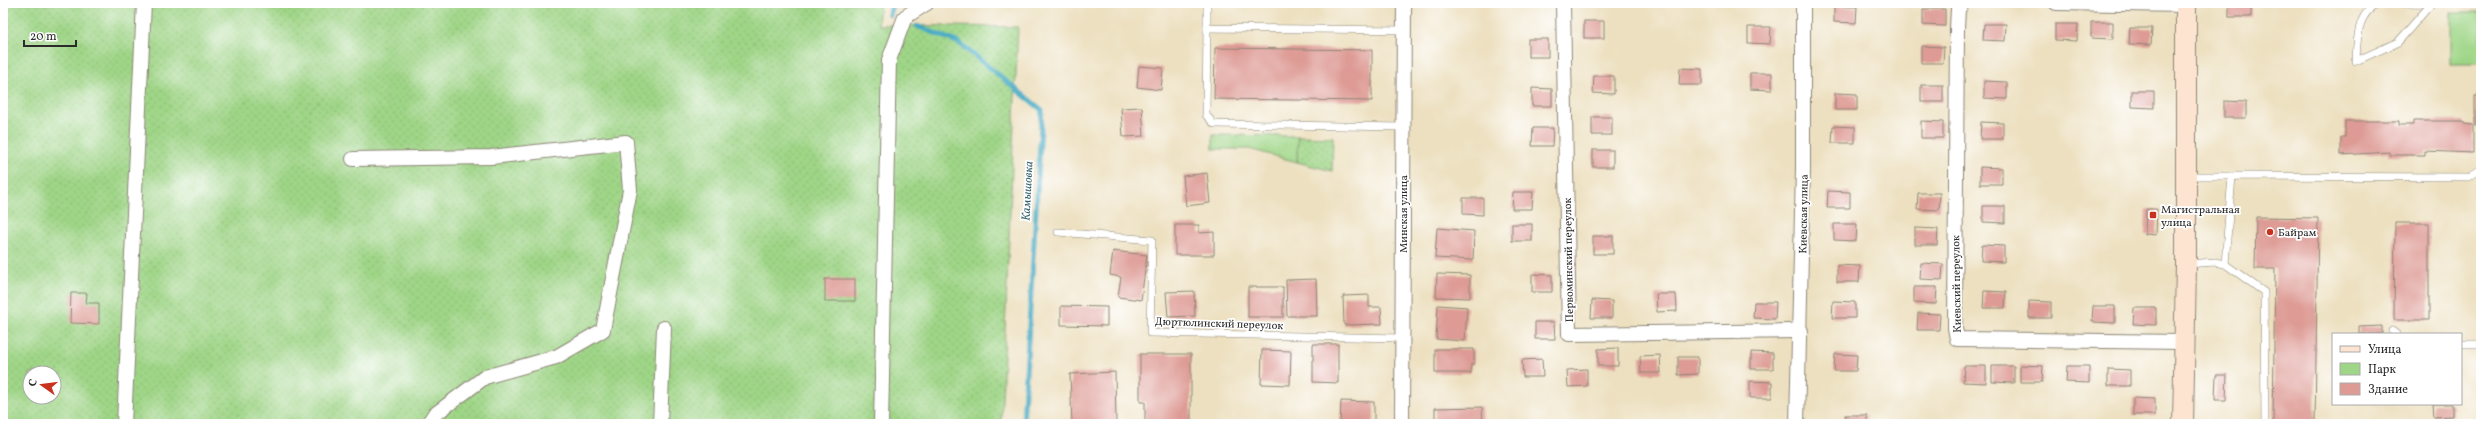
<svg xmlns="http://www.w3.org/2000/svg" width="2484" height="427" font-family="Vollkorn,serif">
  <defs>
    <pattern id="green-dots" width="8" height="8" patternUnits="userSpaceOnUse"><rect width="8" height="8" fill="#9fd586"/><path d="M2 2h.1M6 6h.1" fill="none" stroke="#89b774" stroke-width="1.8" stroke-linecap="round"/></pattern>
  </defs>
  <rect width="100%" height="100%" fill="#fff"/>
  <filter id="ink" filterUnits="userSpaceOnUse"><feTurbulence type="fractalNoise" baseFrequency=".025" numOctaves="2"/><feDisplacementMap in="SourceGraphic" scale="8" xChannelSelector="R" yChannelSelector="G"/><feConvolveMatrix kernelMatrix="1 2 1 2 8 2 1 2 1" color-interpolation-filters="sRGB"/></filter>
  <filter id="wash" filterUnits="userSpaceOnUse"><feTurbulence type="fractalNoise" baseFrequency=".012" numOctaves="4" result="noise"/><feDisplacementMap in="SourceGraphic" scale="16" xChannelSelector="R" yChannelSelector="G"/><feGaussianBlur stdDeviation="0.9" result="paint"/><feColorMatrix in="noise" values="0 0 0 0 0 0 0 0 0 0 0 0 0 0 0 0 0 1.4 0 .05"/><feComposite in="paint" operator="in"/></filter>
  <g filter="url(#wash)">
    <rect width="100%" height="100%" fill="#ede0c0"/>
    <g fill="url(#green-dots)" stroke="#658058" fill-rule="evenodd">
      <path d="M 3,3 L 880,3 L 878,25 L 1018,27 L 1001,424 L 3,424 ZM 30,373 L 54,373 L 54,397 L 30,397 Z"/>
      <path d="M 1298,136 L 1333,137 L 1332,171 L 1297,162 Z"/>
    </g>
    <g fill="#9fd586" stroke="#658058">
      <rect x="2451" y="12" width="30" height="52"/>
      <path d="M 1213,135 L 1298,136 L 1297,162 L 1249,149 L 1213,149 Z"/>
    </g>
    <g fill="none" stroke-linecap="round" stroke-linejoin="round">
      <g stroke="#42a9c2" stroke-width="5">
        <path d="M 890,15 L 892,3"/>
        <path d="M 917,26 L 959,43 L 1042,110 L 1023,424"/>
      </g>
    </g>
    <g id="blocks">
      <g fill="#de9b95">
        <rect x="2229" y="3" width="22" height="14"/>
        <path d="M 1834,6 L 1857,7 L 1856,23 L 1834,22 Z"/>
        <path d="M 1923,9 L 1945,9 L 1945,26 L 1923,25 Z"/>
        <rect x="1584" y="21" width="20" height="17"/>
        <path d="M 2091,22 L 2113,22 L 2113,39 L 2091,38 Z"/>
        <path d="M 1984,24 L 2006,24 L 2005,41 L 1983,40 Z"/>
        <path d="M 2055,24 L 2078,24 L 2077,41 L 2055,40 Z"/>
        <path d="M 1748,27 L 1771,27 L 1770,44 L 1748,43 Z"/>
        <path d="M 2130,28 L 2152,28 L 2151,45 L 2129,44 Z"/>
        <rect x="1528" y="39" width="20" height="18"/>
        <path d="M 1921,46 L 1944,47 L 1943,63 L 1921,63 Z"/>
        <path d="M 1215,48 L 1372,50 L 1372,101 L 1214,99 Z"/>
        <path d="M 1139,66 L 1163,68 L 1161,90 L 1137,87 Z"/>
        <path d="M 1680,68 L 1702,69 L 1702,85 L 1679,85 Z"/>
        <path d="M 1750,73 L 1772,73 L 1772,90 L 1750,89 Z"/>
        <path d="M 1594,76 L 1614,76 L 1614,94 L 1593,93 Z"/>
        <path d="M 1984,81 L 2007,82 L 2007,99 L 1984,98 Z"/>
        <rect x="1921" y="85" width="22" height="17"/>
        <path d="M 1532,88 L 1552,89 L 1552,106 L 1532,106 Z"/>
        <path d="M 2132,91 L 2154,91 L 2154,108 L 2132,107 Z"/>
        <path d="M 1835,93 L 1857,94 L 1857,110 L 1835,110 Z"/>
        <rect x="2475" y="96" width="6" height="30"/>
        <path d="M 2224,101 L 2246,102 L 2246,118 L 2224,118 Z"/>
        <path d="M 1142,107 L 1144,136 L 1123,137 L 1121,108 Z"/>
        <rect x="1592" y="117" width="20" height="18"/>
        <path d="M 1921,121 L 1943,122 L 1943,138 L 1921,138 Z"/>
        <path d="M 2345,121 L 2399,121 L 2399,125 L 2413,125 L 2413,121 L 2464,121 L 2464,124 L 2473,125 L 2473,153 L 2425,151 L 2425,155 L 2389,155 L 2389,152 L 2341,155 L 2341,137 L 2345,137 Z"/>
        <path d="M 1981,122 L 2003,123 L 2003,139 L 1980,139 Z"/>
        <path d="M 1833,126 L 1855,127 L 1855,143 L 1832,143 Z"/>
        <path d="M 1533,128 L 1553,128 L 1552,146 L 1532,146 Z"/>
        <rect x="1593" y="150" width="20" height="17"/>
        <path d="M 1980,167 L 2002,168 L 2002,184 L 1980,184 Z"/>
        <path d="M 1207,173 L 1210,203 L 1186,206 L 1183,176 Z"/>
        <path d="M 1828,191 L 1850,192 L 1850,208 L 1827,208 Z"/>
        <path d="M 1513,192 L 1533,192 L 1532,209 L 1512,209 Z"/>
        <path d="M 1918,193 L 1940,193 L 1939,210 L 1917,209 Z"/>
        <path d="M 1463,198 L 1483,198 L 1483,215 L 1463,214 Z"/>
        <path d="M 1983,206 L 2005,206 L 2005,223 L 1983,222 Z"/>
        <path d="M 2146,209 L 2157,209 L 2156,235 L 2145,234 Z"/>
        <path d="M 2256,217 L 2318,218 L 2315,424 L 2273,424 L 2275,269 L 2255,269 Z"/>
        <path d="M 2395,223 L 2429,223 L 2429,320 L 2394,320 Z"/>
        <rect x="1512" y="224" width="20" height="17"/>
        <path d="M 1834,224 L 1857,224 L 1856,241 L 1834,240 Z"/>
        <path d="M 1175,225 L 1199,225 L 1199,233 L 1214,232 L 1214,255 L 1175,255 Z"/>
        <path d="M 1437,228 L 1474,231 L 1473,260 L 1435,258 Z"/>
        <path d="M 1915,228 L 1938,229 L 1937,245 L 1915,245 Z"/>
        <rect x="1593" y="236" width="20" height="18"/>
        <path d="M 1982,245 L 2004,246 L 2004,262 L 1981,261 Z"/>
        <path d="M 1113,251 L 1147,255 L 1141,300 L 1118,297 L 1121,277 L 1110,275 Z"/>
        <path d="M 1921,263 L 1943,264 L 1942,280 L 1920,279 Z"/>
        <path d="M 1837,265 L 1860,266 L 1859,282 L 1837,282 Z"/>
        <path d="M 1437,274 L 1470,275 L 1470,298 L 1436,297 Z"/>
        <path d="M 1532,274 L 1552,275 L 1552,292 L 1532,292 Z"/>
        <rect x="825" y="279" width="30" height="22"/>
        <path d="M 1316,279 L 1317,316 L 1287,316 L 1286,280 Z"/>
        <rect x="1248" y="287" width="35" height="30"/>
        <path d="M 1914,287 L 1937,287 L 1936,304 L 1914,303 Z"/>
        <path d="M 1194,291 L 1195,316 L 1168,317 L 1166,292 Z"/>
        <path d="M 1984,291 L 2006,292 L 2005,308 L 1983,308 Z"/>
        <path d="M 71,293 L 87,293 L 86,303 L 99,303 L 99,324 L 70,323 Z"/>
        <path d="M 1656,294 L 1676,294 L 1677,311 L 1657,312 Z"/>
        <path d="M 1369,295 L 1369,307 L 1381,307 L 1382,324 L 1344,325 L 1343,296 Z"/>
        <path d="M 1592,300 L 1612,301 L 1612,318 L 1591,318 Z"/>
        <path d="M 1833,301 L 1855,302 L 1855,318 L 1832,318 Z"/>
        <path d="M 2029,301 L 2051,302 L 2051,318 L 2029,318 Z"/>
        <path d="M 1754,302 L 1776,302 L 1775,319 L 1753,318 Z"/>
        <path d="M 1438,305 L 1467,307 L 1465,341 L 1436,339 Z"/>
        <path d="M 1061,306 L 1107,307 L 1107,326 L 1061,325 Z"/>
        <path d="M 2093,306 L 2115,306 L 2115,323 L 2092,322 Z"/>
        <path d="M 2134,308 L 2156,308 L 2156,325 L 2133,324 Z"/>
        <path d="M 1918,313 L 1940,314 L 1939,330 L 1917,330 Z"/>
        <path d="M 1535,322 L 1554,322 L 1555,339 L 1535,339 Z"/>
        <path d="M 2382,326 L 2382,334 L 2359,334 L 2359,327 Z"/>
        <path d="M 1313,344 L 1338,344 L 1338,383 L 1313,382 Z"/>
        <path d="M 1618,348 L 1618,366 L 1598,366 L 1598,349 Z"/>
        <path d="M 1435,349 L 1474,349 L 1474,364 L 1471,364 L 1471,373 L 1435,373 Z"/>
        <path d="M 1262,350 L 1291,351 L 1290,385 L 1261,384 Z"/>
        <path d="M 1751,352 L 1773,353 L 1773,369 L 1751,369 Z"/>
        <path d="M 1140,354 L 1191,354 L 1191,424 L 1145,424 L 1145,402 L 1140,402 Z"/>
        <path d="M 1835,354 L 1857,355 L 1856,371 L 1834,371 Z"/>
        <path d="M 1660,355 L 1661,373 L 1641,373 L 1640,356 Z"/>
        <path d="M 1678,357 L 1698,357 L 1698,374 L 1678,375 Z"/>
        <path d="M 1542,359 L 1543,377 L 1523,377 L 1522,360 Z"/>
        <path d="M 2020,365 L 2043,366 L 2042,382 L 2020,382 Z"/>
        <path d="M 1964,366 L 1986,366 L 1986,383 L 1963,382 Z"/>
        <path d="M 1992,366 L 2014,366 L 2014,383 L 1992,382 Z"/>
        <path d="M 2067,366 L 2089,366 L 2089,383 L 2066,382 Z"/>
        <path d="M 1587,369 L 1587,386 L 1568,387 L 1567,370 Z"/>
        <path d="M 2108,369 L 2130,370 L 2130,386 L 2108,386 Z"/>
        <path d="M 1115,372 L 1116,424 L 1072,424 L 1070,374 Z"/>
        <path d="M 2216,375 L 2227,375 L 2226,400 L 2215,400 Z"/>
        <path d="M 1750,381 L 1772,382 L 1772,398 L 1750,398 Z"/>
        <path d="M 2133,398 L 2155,399 L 2155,415 L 2133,415 Z"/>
        <path d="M 1341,401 L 1374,402 L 1374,424 L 1340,424 Z"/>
        <path d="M 2433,404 L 2452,404 L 2452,416 L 2434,417 Z"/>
        <path d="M 1482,407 L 1483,424 L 1435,424 L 1435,408 Z"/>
        <rect x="1845" y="415" width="22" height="9"/>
      </g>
    </g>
  </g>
  <g filter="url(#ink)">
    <use href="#blocks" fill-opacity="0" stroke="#8c8676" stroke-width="1"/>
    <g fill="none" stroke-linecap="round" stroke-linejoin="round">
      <defs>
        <g id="lane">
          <path d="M 1207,3 L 1207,28 L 1404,30"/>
          <path d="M 2424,3 C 2412,4 2387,1 2377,5 C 2356,13 2357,44 2356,61 L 2398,42 L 2432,3"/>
          <path d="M 1207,28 L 1206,115 L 1214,124 L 1403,127"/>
          <path d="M 2186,176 L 2232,176"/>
          <path d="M 1058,232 L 1152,240 L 1150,333 L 1402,338"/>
          <path d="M 2186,264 L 2215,262 L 2225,264 L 2232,176 L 2469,177 L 2481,169"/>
          <path d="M 2225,264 L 2264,292 L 2265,424"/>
          <path d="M 2392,331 L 2396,334"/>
          <path d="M 2461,344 L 2481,344"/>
        </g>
        <g id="street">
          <path d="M 1563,3 L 1569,334 L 1801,331"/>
          <path d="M 1963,3 L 1958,9 L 1957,28 L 1955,328 L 1957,339 L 2184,342"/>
          <path d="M 2056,3 L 2186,5"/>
          <path d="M 353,159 L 491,157 L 626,142 L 630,190 L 603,330 L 556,357 L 485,377 L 434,415 L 428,424"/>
          <path d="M 124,424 L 144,3"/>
          <path d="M 660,424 L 664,328"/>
          <path d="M 881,424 L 889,60 L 905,17 L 927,3"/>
          <path d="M 1402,424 L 1404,3"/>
          <path d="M 1797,424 L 1803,169 L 1803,3"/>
        </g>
        <path id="secondary" d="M 2183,424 L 2186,264 L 2186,3"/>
      </defs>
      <use href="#lane" stroke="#8c8676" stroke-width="8"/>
      <use href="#street" stroke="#8c8676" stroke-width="16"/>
      <use href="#secondary" stroke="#8c8676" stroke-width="22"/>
      <use href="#lane" stroke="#fff" stroke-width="7"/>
      <use href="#street" stroke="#fff" stroke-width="14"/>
      <use href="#secondary" stroke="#fde4d1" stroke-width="20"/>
    </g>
  </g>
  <g fill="#c8321e" stroke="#fff" stroke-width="1.5">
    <rect x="2149" y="211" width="8" height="8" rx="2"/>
    <circle cx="2270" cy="232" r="4"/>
  </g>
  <g text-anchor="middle" stroke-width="3.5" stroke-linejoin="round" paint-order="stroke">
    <g font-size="11" fill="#2b2b2b" stroke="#fff" text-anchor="start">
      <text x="2161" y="213">Магистральная<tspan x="2161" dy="13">улица</tspan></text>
      <text x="2278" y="236">Байрам</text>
    </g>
    <g font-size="11" fill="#2b2b2b" stroke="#fff">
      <text transform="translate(1403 214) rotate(-90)" y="4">Минская улица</text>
      <text transform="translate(1803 214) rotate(-89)" y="4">Киевская улица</text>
      <text transform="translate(1568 260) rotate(-91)" y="4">Первоминский переулок</text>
      <text transform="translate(1956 284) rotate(-91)" y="4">Киевский переулок</text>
      <text transform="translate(1219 323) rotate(2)" y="4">Дюртюлинский переулок</text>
    </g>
    <g font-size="12" font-style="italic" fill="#35646f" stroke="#fff">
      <text transform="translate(1027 191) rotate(-87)" y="4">Камышовка</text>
    </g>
  </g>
  <rect width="2484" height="427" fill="none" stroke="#fff" stroke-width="16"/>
  <rect x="2332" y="333" width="130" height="72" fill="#ffffff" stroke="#aaaaaa"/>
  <rect x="2340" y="346" width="20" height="6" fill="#fde4d1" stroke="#aaaaaa"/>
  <text x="2368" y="353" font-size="12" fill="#2b2b2b">Улица</text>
  <rect x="2340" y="363" width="20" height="12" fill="#9fd586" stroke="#aaaaaa"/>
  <text x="2368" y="373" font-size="12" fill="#2b2b2b">Парк</text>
  <rect x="2340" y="383" width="20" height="12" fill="#de9b95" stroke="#aaaaaa"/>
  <text x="2368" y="393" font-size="12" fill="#2b2b2b">Здание</text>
  <g transform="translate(42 385) rotate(284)"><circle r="19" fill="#ffffff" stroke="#aaaaaa"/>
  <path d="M0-3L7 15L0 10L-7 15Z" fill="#c8321e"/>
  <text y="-6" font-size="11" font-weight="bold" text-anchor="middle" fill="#2b2b2b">С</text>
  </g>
  <path d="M24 40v6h52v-6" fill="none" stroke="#2b2b2b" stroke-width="2"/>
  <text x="30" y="40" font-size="12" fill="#2b2b2b" stroke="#ffffff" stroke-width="3" paint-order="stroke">20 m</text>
</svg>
